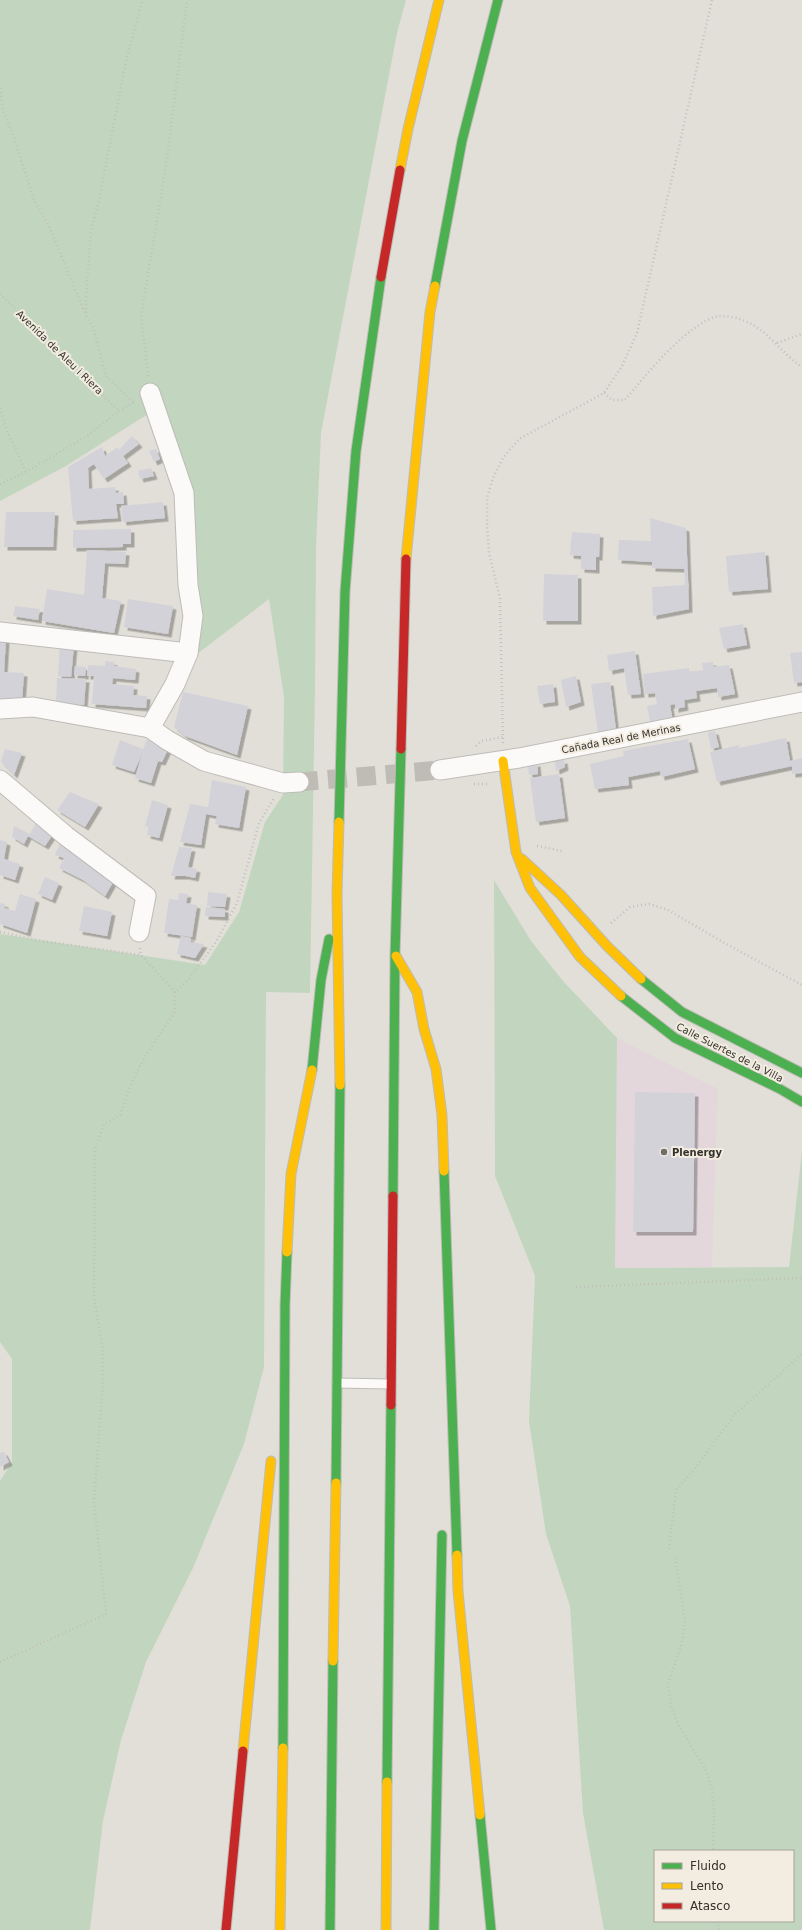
<svg xmlns="http://www.w3.org/2000/svg" width="802" height="1930" font-family="'DejaVu Sans',sans-serif">
  <defs>
    <filter id="shadow"><feDropShadow dx="3.5" dy="3.5" stdDeviation="0" flood-color="#0004"/></filter>
  </defs>
  <rect width="100%" height="100%" fill="#e2dfd8"/>
  <path fill="#e4d7db" d="M 617,1038 L 718,1089 L 712,1267 L 614,1268 Z"/>
  <g fill="#c2d6bf" fill-rule="evenodd">
    <path d="M 0,0 L 406,0 L 397,33 L 321,433 L 316,547 L 315,687 L 310,993 L 266,992 L 264,1367 L 244,1444 L 193,1568 L 146,1662 L 121,1740 L 103,1821 L 90,1930 L 0,1930 L 0,1481 L 12,1462 L 12,1359 L 0,1342 L 0,934 L 205,965 L 239,912 L 265,822 L 283,795 L 284,697 L 269,599 L 197,654 L 174,480 L 148,414 L 66,466 L 0,501 Z"/>
    <path d="M 494,880 L 531,941 L 563,981 L 617,1038 L 615,1268 L 789,1267 L 802,1151 L 802,1930 L 604,1930 L 583,1813 L 570,1606 L 546,1534 L 529,1421 L 535,1276 L 495,1176 ZM 655,1851 L 793,1851 L 793,1921 L 655,1921 Z"/>
  </g>
  <g fill="#d3d2d9" filter="url(#shadow)">
    <path d="M 132,436 L 139,444 L 123,456 L 128,463 L 104,479 L 94,464 L 88,468 L 89,489 L 115,487 L 116,493 L 123,492 L 124,504 L 116,504 L 118,518 L 73,521 L 68,467 L 102,447 L 105,456 L 118,447 L 119,450 Z"/>
    <path d="M 156,449 L 160,459 L 154,462 L 149,451 Z"/>
    <path d="M 151,468 L 154,476 L 140,479 L 138,471 Z"/>
    <path d="M 163,502 L 165,518 L 123,522 L 121,506 Z"/>
    <path d="M 6,512 L 55,512 L 53,547 L 4,547 Z"/>
    <path d="M 650,518 L 686,528 L 689,609 L 653,616 L 652,587 L 685,585 L 684,569 L 652,568 L 652,562 L 618,560 L 619,540 L 651,541 Z"/>
    <path d="M 131,529 L 131,544 L 123,544 L 123,547 L 73,548 L 73,530 Z"/>
    <path d="M 572,532 L 600,534 L 599,557 L 596,557 L 596,570 L 581,569 L 581,556 L 570,555 Z"/>
    <path d="M 87,550 L 126,552 L 125,564 L 105,563 L 102,598 L 121,601 L 114,633 L 42,621 L 47,589 L 84,595 Z"/>
    <path d="M 765,552 L 768,589 L 729,592 L 726,556 Z"/>
    <path d="M 544,574 L 578,575 L 578,621 L 543,621 Z"/>
    <path d="M 128,599 L 173,606 L 168,634 L 124,627 Z"/>
    <path d="M 15,606 L 40,609 L 38,620 L 13,616 Z"/>
    <path d="M 743,624 L 747,645 L 724,649 L 719,628 Z"/>
    <path d="M 0,639 L 6,639 L 4,672 L 24,673 L 22,701 L 0,702 Z"/>
    <path d="M 60,644 L 74,645 L 71,677 L 58,676 Z"/>
    <path d="M 635,651 L 641,694 L 628,695 L 624,668 L 609,671 L 607,655 Z"/>
    <path d="M 802,652 L 802,682 L 794,683 L 790,653 Z"/>
    <path d="M 105,661 L 114,662 L 114,666 L 136,669 L 135,680 L 113,678 L 112,684 L 134,686 L 133,695 L 147,696 L 146,708 L 92,704 L 94,676 L 87,676 L 88,665 L 105,666 Z"/>
    <path d="M 713,662 L 713,667 L 729,665 L 735,694 L 718,697 L 717,688 L 696,691 L 697,698 L 684,700 L 685,707 L 675,709 L 675,704 L 670,705 L 673,722 L 651,726 L 647,706 L 657,704 L 655,693 L 645,694 L 643,674 L 689,668 L 689,672 L 703,670 L 702,663 Z"/>
    <path d="M 75,666 L 86,667 L 85,676 L 74,675 Z"/>
    <path d="M 576,676 L 581,702 L 566,707 L 561,680 Z"/>
    <path d="M 57,678 L 86,679 L 84,705 L 56,704 Z"/>
    <path d="M 610,682 L 616,730 L 598,733 L 591,684 Z"/>
    <path d="M 553,684 L 555,702 L 540,704 L 537,686 Z"/>
    <path d="M 183,692 L 248,706 L 237,755 L 185,736 L 174,727 Z"/>
    <path d="M 715,731 L 719,747 L 711,749 L 708,732 Z"/>
    <path d="M 786,738 L 790,761 L 802,758 L 802,773 L 792,774 L 792,766 L 717,782 L 710,752 L 739,745 L 739,748 Z"/>
    <path d="M 147,739 L 168,749 L 162,762 L 158,761 L 151,783 L 135,778 L 142,754 L 134,772 L 112,765 L 120,740 L 143,749 Z"/>
    <path d="M 688,739 L 695,769 L 661,777 L 660,771 L 628,777 L 629,785 L 595,789 L 590,764 L 624,756 L 623,751 Z"/>
    <path d="M 5,749 L 22,753 L 14,775 L 1,762 Z"/>
    <path d="M 564,760 L 565,767 L 556,771 L 555,761 Z"/>
    <path d="M 537,763 L 538,774 L 529,775 L 528,764 Z"/>
    <path d="M 559,774 L 565,818 L 536,822 L 530,778 Z"/>
    <path d="M 212,780 L 246,787 L 239,828 L 215,824 L 217,816 L 206,814 L 201,845 L 180,842 L 190,804 L 208,807 Z"/>
    <path d="M 70,792 L 99,804 L 85,827 L 57,810 Z"/>
    <path d="M 152,800 L 168,805 L 159,838 L 147,835 L 149,827 L 145,826 Z"/>
    <path d="M 36,823 L 53,834 L 45,846 L 28,836 L 24,844 L 12,837 L 14,826 L 30,834 Z"/>
    <path d="M 62,839 L 116,877 L 105,896 L 83,880 L 59,868 L 64,858 L 55,855 Z"/>
    <path d="M 0,840 L 7,842 L 4,859 L 20,864 L 15,880 L 0,875 Z"/>
    <path d="M 179,847 L 192,848 L 188,867 L 197,869 L 195,878 L 186,876 L 171,876 Z"/>
    <path d="M 45,877 L 59,883 L 52,900 L 38,894 Z"/>
    <path d="M 208,892 L 227,894 L 225,907 L 207,906 Z"/>
    <path d="M 179,893 L 188,894 L 186,903 L 197,905 L 192,937 L 164,933 L 169,899 L 178,900 Z"/>
    <path d="M 20,894 L 36,899 L 27,933 L 0,924 L 0,903 L 5,904 L 4,908 L 15,911 Z"/>
    <path d="M 84,906 L 112,912 L 107,936 L 79,931 Z"/>
    <path d="M 206,907 L 225,909 L 225,917 L 205,916 Z"/>
    <path d="M 181,936 L 191,938 L 190,942 L 204,944 L 195,958 L 177,954 Z"/>
    <path d="M 635,1092 L 695,1093 L 693,1232 L 633,1232 Z"/>
    <path d="M 4,1452 L 9,1462 L 0,1467 L 0,1453 Z"/>
  </g>
  <g fill="none" stroke-linecap="round" stroke-linejoin="round">
    <path stroke="#bfbcb6" stroke-width="19" stroke-dasharray="19 10" stroke-linecap="butt" d="M 299,782 L 440,770"/>
    <defs>
      <path id="lane" d="M 337,1383 L 390,1384"/>
      <g id="street">
        <path d="M 150,393 L 184,493 L 188,585 L 193,616 L 188,653"/>
        <path d="M 0,632 L 188,653 L 175,684 L 150,728"/>
        <path d="M 0,709 L 33,707 L 150,728 L 167,740 L 204,761 L 283,783 L 299,782"/>
        <path d="M 440,770 L 519,758 L 802,702"/>
        <path d="M 0,780 L 66,836 L 146,896 L 139,932"/>
      </g>
      <g id="fast">
        <path d="M 435,286 L 462,141 L 498,0"/>
        <path d="M 339,822 L 345,592 L 356,451 L 381,277"/>
        <path d="M 641,979 L 682,1012 L 802,1073"/>
        <path d="M 621,996 L 675,1038 L 780,1089 L 802,1102"/>
        <path d="M 312,1070 L 321,980 L 329,939"/>
        <path d="M 444,1171 L 457,1555"/>
        <path d="M 393,1196 L 395,955 L 401,749"/>
        <path d="M 336,1483 L 340,1085"/>
        <path d="M 283,1748 L 285,1306 L 287,1252"/>
        <path d="M 387,1782 L 391,1405"/>
        <path d="M 480,1815 L 491,1930"/>
        <path d="M 330,1930 L 333,1661"/>
        <path d="M 434,1930 L 442,1535"/>
      </g>
      <g id="slow">
        <path d="M 400,170 L 408,129 L 439,0"/>
        <path d="M 406,559 L 430,312 L 435,286"/>
        <path d="M 503,761 L 516,852 L 530,888 L 580,957 L 621,996"/>
        <path d="M 339,822 L 337,894 L 340,1085"/>
        <path d="M 522,859 L 561,895 L 607,946 L 641,979"/>
        <path d="M 396,956 L 417,992 L 424,1029 L 436,1069 L 442,1115 L 444,1171"/>
        <path d="M 287,1252 L 291,1174 L 312,1070"/>
        <path d="M 457,1555 L 458,1591 L 480,1815"/>
        <path d="M 333,1661 L 336,1483"/>
        <path d="M 243,1751 L 271,1461"/>
        <path d="M 280,1930 L 283,1748"/>
        <path d="M 386,1930 L 387,1782"/>
      </g>
      <g id="jam">
        <path d="M 381,277 L 400,170"/>
        <path d="M 401,749 L 406,559"/>
        <path d="M 391,1405 L 393,1196"/>
        <path d="M 226,1930 L 243,1751"/>
      </g>
    </defs>
    <use href="#lane" stroke="#bebcb7" stroke-width="11"/>
    <use href="#street" stroke="#bebcb7" stroke-width="21"/>
    <use href="#fast" stroke="#bebcb7" stroke-width="11"/>
    <use href="#slow" stroke="#bebcb7" stroke-width="11"/>
    <use href="#jam" stroke="#bebcb7" stroke-width="11"/>
    <g stroke="#c1c0bc" stroke-width="2.5" stroke-dasharray="1 3" stroke-linecap="butt">
      <path d="M 0,88 L 4,114 L 12,132 L 34,200 L 48,224 L 86,315"/>
      <path d="M 0,294 L 119,411"/>
      <path d="M 777,343 L 802,334"/>
      <path d="M 148,376 L 141,316 L 167,159 L 187,0"/>
      <path d="M 604,393 L 612,400 L 625,400 C 645,376 688,322 719,316 C 725,316 735,317 740,319 C 766,327 781,353 802,367"/>
      <path d="M 133,402 L 106,376 L 93,327 L 86,316 L 86,298 L 91,231 L 99,200 L 127,56 L 143,0"/>
      <path d="M 0,408 L 6,429 L 26,472"/>
      <path d="M 0,484 L 26,472 L 87,436 L 119,411 L 134,402"/>
      <path d="M 503,743 L 500,598 L 489,553 L 487,525 L 487,498 L 493,478 L 503,458 L 519,439 L 604,393 L 622,366 L 637,333 L 712,0"/>
      <path d="M 476,746 L 481,741 L 503,737"/>
      <path d="M 474,784 L 487,784"/>
      <path d="M 537,846 L 562,851"/>
      <path d="M 611,923 L 630,907 L 649,904 L 668,910 L 728,945 L 802,985"/>
      <path d="M 0,932 L 42,941 L 141,955"/>
      <path d="M 140,948 L 141,955 L 175,992"/>
      <path d="M 576,1287 L 802,1278"/>
      <path d="M 669,1549 L 676,1490 L 693,1471 L 735,1414 L 802,1354"/>
      <path d="M 675,1558 L 685,1621 L 682,1643 L 668,1684 L 671,1706 L 679,1726 L 705,1768 L 712,1789 L 714,1813 L 713,1851"/>
      <path d="M 0,1662 L 106,1614 L 94,1503 L 103,1380 L 103,1349 L 94,1298 L 95,1149 L 104,1124 L 120,1115 L 132,1082 L 146,1055 L 174,1013 L 175,992 L 190,978 L 216,942 L 237,903 L 259,823 L 274,798"/>
      <path d="M 717,1921 L 719,1930"/>
    </g>
    <use href="#lane" stroke="#fbfaf9" stroke-width="9"/>
    <use href="#street" stroke="#fbfaf9" stroke-width="19"/>
    <use href="#fast" stroke="#4caf50" stroke-width="9"/>
    <use href="#slow" stroke="#ffc107" stroke-width="9"/>
    <use href="#jam" stroke="#c62828" stroke-width="9"/>
  </g>
  <circle fill="#706e68" stroke="#f3ede1" stroke-width="1.5" cx="664" cy="1152" r="4"/>
  <g text-anchor="middle" stroke-width="4" stroke-linejoin="round" paint-order="stroke">
    <g font-size="10" fill="#33312c" stroke="#f3ede1">
      <text transform="translate(60 352) rotate(44)" y="4">Avenida de Aleu i Riera</text>
      <text transform="translate(621 738) rotate(-11)" y="4">Cañada Real de Merinas</text>
      <text transform="translate(730 1052) rotate(27)" y="4">Calle Suertes de la Villa</text>
    </g>
    <g font-size="10" font-weight="bold" fill="#33312c" stroke="#f3ede1" text-anchor="start">
      <text x="672" y="1156">Plenergy</text>
    </g>
  </g>
  <rect x="654" y="1850" width="140" height="72" fill="#f3ede1" stroke="#a6a299"/>
  <rect x="662" y="1863" width="20" height="6" fill="#4caf50" stroke="#a6a299"/>
  <text x="690" y="1870" font-size="12" fill="#33312c">Fluido</text>
  <rect x="662" y="1883" width="20" height="6" fill="#ffc107" stroke="#a6a299"/>
  <text x="690" y="1890" font-size="12" fill="#33312c">Lento</text>
  <rect x="662" y="1903" width="20" height="6" fill="#c62828" stroke="#a6a299"/>
  <text x="690" y="1910" font-size="12" fill="#33312c">Atasco</text>
</svg>
